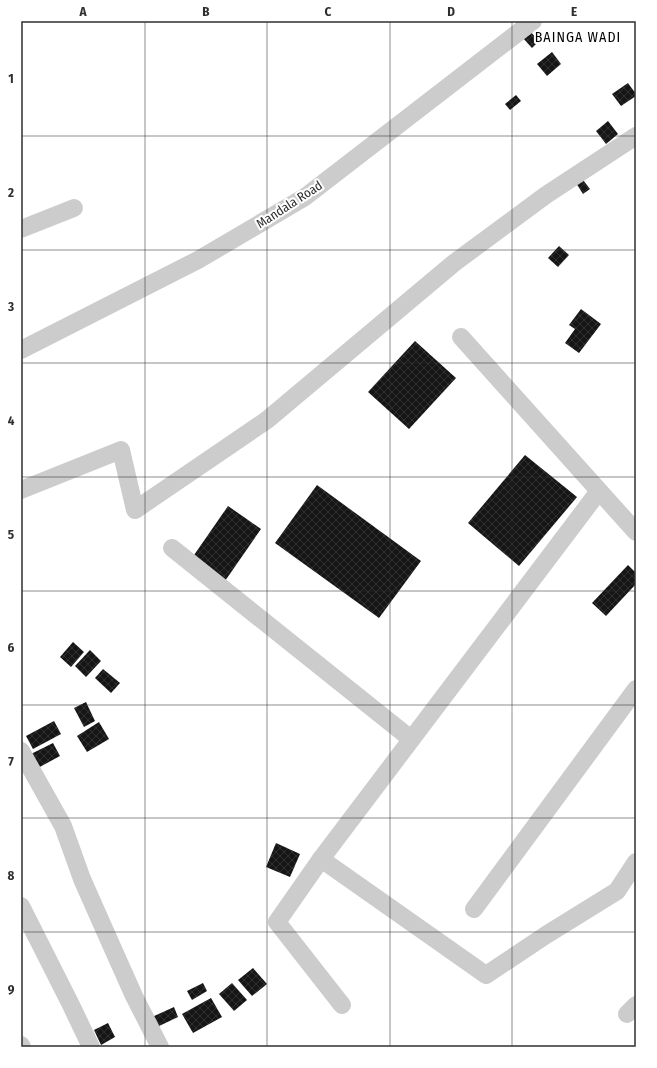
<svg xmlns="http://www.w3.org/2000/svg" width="657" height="1068" font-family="'Fira Sans Condensed',sans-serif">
  <defs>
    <pattern id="building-cross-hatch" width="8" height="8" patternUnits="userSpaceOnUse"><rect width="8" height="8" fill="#161616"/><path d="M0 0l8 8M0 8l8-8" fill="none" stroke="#303030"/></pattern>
  </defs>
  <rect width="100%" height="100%" fill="#fff"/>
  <g fill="url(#building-cross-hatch)">
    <path d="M 529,30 L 539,41 L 532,48 L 522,37 Z"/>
    <path d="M 552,52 L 561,64 L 547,76 L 537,64 Z"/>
    <path d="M 628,83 L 636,94 L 636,96 L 621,106 L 612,94 Z"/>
    <path d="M 516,95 L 521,101 L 510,110 L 505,104 Z"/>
    <path d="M 608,121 L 618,134 L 606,144 L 596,131 Z"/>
    <path d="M 580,176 L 590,189 L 583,194 L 574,180 Z"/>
    <path d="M 559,246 L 569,255 L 558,267 L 548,258 Z"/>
    <path d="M 581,309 L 601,324 L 579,353 L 565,343 L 575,329 L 569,325 Z"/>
    <path d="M 415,341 L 456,378 L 409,429 L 368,392 Z"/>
    <path d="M 525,455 L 577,497 L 519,566 L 468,523 Z"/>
    <path d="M 317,485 L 421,561 L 379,618 L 275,543 Z"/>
    <path d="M 228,506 L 261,529 L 225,581 L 192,558 Z"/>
    <path d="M 628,565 L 636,573 L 636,584 L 606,616 L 592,603 Z"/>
    <path d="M 73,642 L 84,652 L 71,667 L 60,657 Z"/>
    <path d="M 90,650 L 101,661 L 86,677 L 75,666 Z"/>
    <path d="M 103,669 L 120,683 L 111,693 L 95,678 Z"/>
    <path d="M 86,702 L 95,721 L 84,727 L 74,708 Z"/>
    <path d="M 54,721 L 61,734 L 33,749 L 26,736 Z"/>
    <path d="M 99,722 L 109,739 L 87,752 L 77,736 Z"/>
    <path d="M 53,743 L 60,756 L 36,769 L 29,755 Z"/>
    <path d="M 276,843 L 300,854 L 290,877 L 266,867 Z"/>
    <path d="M 253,968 L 267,984 L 252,996 L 238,980 Z"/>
    <path d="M 203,983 L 207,991 L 192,1000 L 187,991 Z"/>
    <path d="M 232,983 L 247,1000 L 234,1011 L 219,994 Z"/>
    <path d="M 211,998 L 222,1017 L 193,1033 L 182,1014 Z"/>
    <path d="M 174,1007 L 178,1017 L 157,1027 L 152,1017 Z"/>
    <path d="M 108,1023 L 115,1037 L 101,1045 L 94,1030 Z"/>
  </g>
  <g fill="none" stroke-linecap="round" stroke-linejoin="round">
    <g stroke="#ccc" stroke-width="18">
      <path d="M 21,229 L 74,208"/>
      <path d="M 461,337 L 636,532"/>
      <path d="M 21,350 L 198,260 L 305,197 L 533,21"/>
      <path d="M 21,490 L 121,450 L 135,510 L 267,420 L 454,263 L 546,195 L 636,136"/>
      <path d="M 172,548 L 411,739"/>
      <path d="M 21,751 L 63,826 L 82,879 L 105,931 L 134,996 L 160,1047"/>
      <path d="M 321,859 L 486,975 L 546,935 L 617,891 L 636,862"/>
      <path d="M 21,906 L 71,1005 L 91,1047"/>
      <path d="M 474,909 L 636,689"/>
      <path d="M 342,1005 L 277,922 L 321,859 L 599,491"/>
      <path d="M 627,1014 L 636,1005"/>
      <path d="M 21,1045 L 22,1047"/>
    </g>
  </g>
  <path fill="none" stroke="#2f2f2f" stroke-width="1" stroke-opacity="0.55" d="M 145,21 L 145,1047M 267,21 L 267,1047M 390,21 L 390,1047M 512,21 L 512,1047M 21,136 L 636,136M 21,250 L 636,250M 21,363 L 636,363M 21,477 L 636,477M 21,591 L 636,591M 21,705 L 636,705M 21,818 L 636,818M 21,932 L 636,932"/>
  <g text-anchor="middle" stroke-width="4" stroke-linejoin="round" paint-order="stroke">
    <g font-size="13" fill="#2f2f2f" stroke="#fff">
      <text transform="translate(289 204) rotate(-33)" y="5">Mandala Road</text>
    </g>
    <g font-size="14" letter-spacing="1" fill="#000" stroke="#fff">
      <text x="578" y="42">BAINGA WADI</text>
    </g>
  </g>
  <rect width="657" height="1068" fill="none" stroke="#ffffff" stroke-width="44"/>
  <rect x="22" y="22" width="613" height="1024" fill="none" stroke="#2f2f2f" stroke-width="1.5"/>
  <g font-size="13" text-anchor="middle" font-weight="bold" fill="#2f2f2f">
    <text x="83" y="16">A</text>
    <text x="206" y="16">B</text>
    <text x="328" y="16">C</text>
    <text x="451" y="16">D</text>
    <text x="574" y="16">E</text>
    <text x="11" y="83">1</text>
    <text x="11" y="197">2</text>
    <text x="11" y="311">3</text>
    <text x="11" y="425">4</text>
    <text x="11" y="539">5</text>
    <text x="11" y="652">6</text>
    <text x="11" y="766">7</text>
    <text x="11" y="880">8</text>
    <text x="11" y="994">9</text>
  </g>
</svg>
